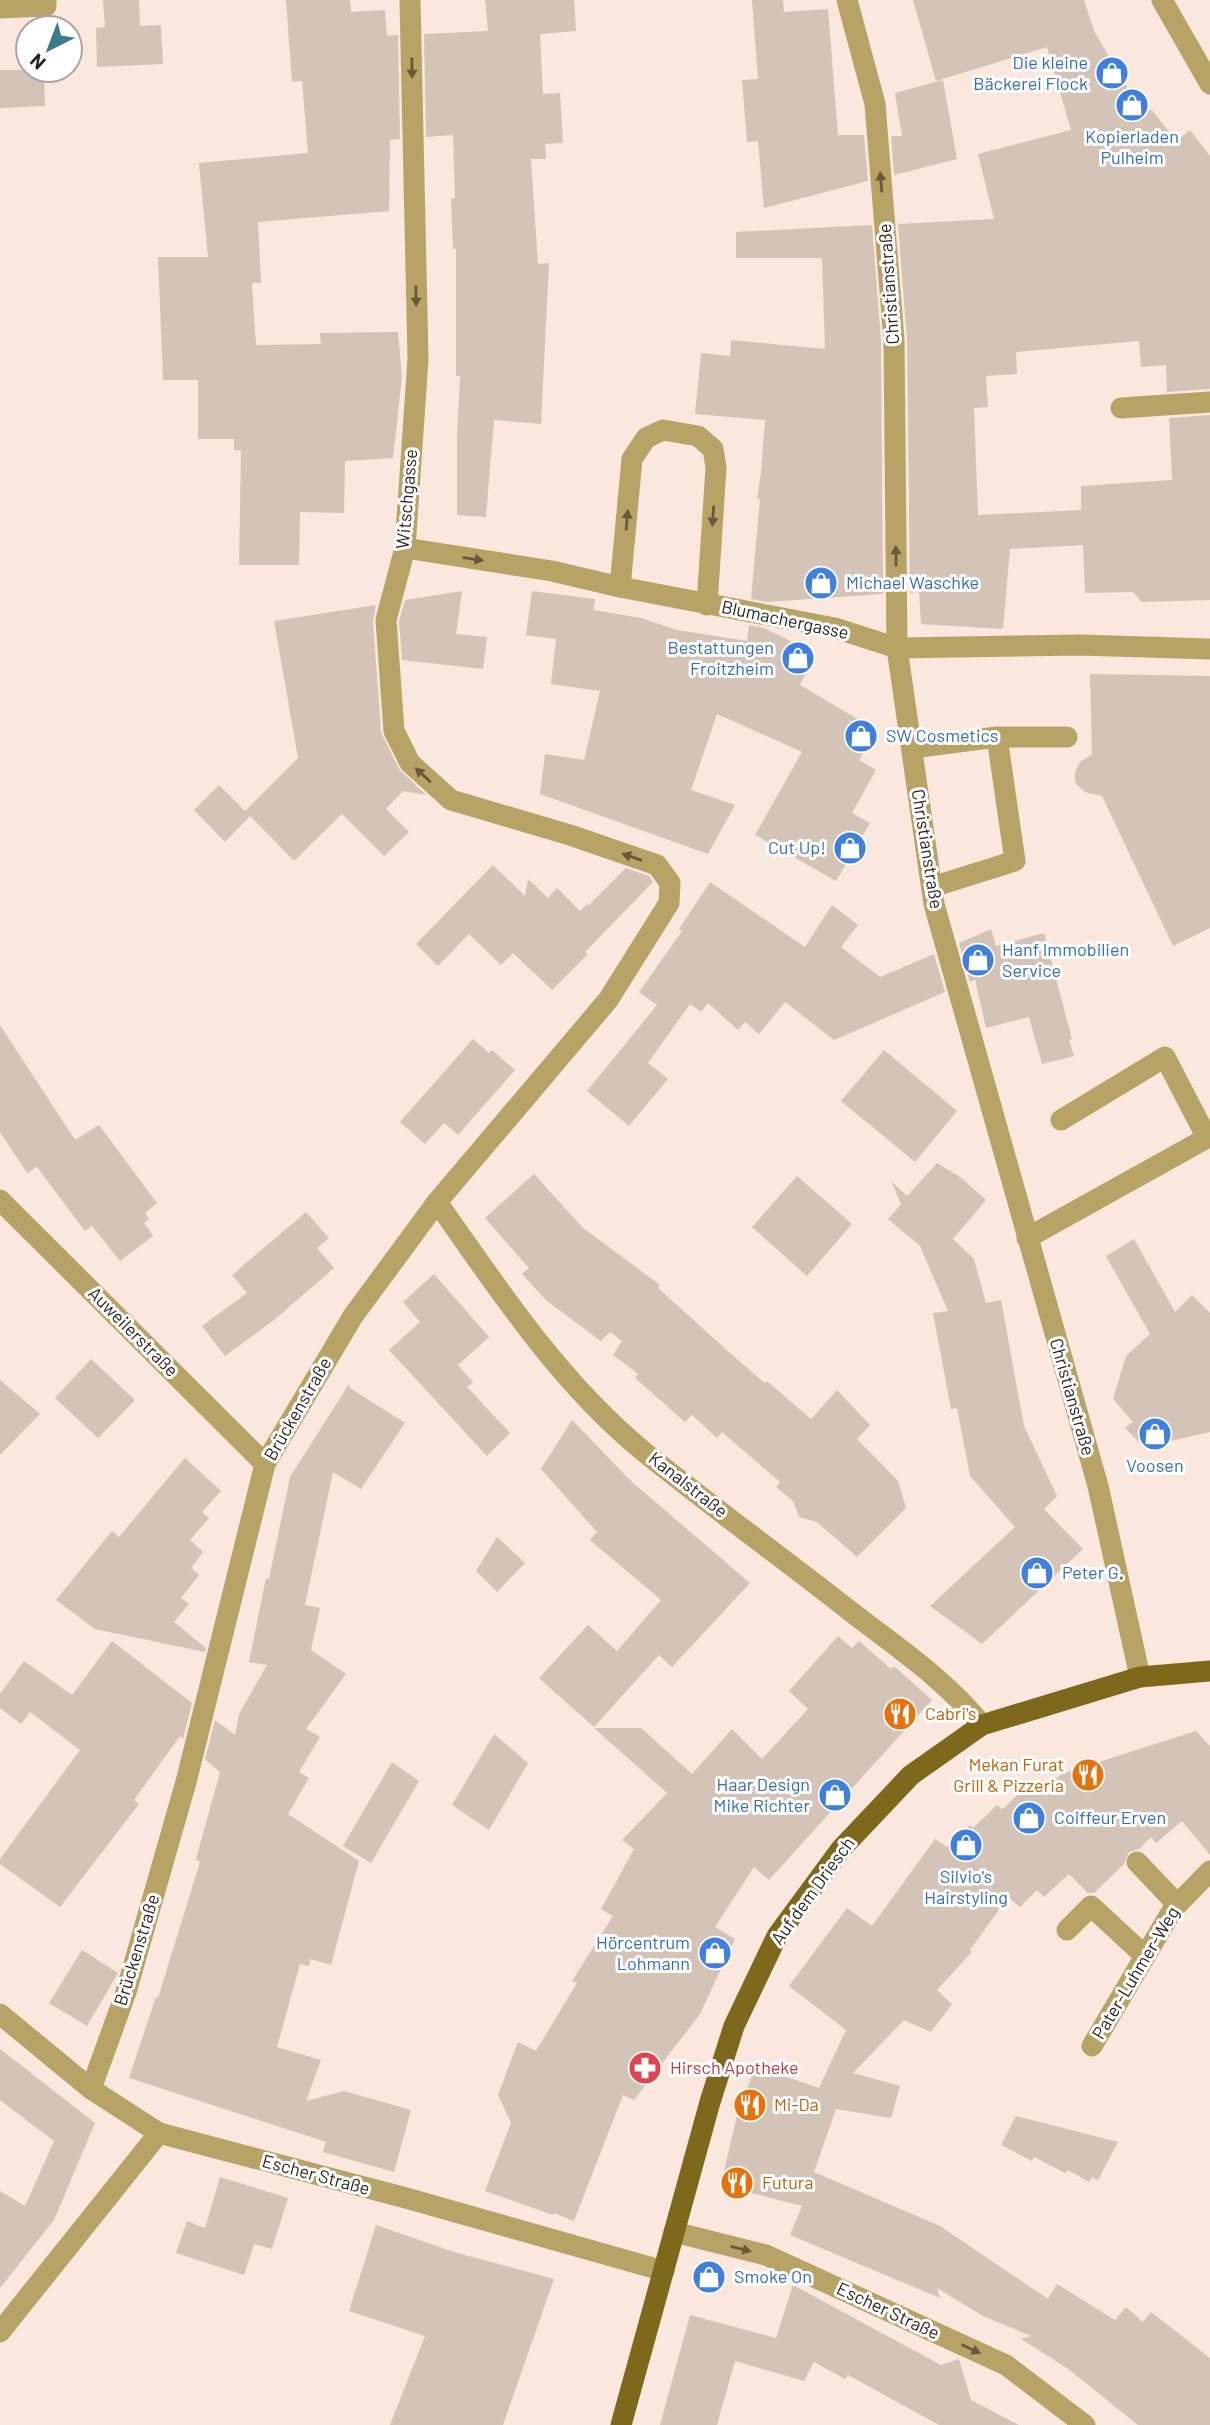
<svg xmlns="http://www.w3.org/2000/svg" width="1210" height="2425" font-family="Barlow,sans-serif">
  <rect width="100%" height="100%" fill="#fae7dd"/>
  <g fill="#d3c4b7">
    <path d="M 103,0 L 139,0 L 140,26 L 161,25 L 163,64 L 97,67 L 96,28 L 105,27 Z"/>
    <path d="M 286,0 L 350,0 L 351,12 L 385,10 L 387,36 L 398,35 L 400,139 L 390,140 L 389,211 L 258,222 L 261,283 L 252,283 L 256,345 L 321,344 L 320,333 L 398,332 L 402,377 L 393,458 L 345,461 L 344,513 L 300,512 L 299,565 L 239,565 L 241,450 L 234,450 L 234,439 L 198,439 L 198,380 L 163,380 L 158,257 L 208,257 L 199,163 L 308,153 L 302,81 L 292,82 Z"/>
    <path d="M 485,0 L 574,0 L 576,31 L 540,34 L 543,94 L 560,93 L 563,143 L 545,144 L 546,159 L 531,159 L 538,264 L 549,263 L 541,424 L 494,420 L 486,517 L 457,515 L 457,435 L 460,376 L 456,376 L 456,249 L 453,249 L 451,199 L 455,198 L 453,135 L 426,137 L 424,34 L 488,31 Z"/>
    <path d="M 752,0 L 783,0 L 784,12 L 828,9 L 838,135 L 864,135 L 868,181 L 764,208 L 758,141 L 747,142 L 742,80 L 758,79 Z"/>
    <path d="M 913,0 L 1084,0 L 1094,31 L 1142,113 L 1152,110 L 1176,141 L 1190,130 L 1210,156 L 1210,389 L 1167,392 L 1166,365 L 1141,367 L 1139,341 L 1016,352 L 1017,374 L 986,376 L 988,407 L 974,408 L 978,515 L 1081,510 L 1081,486 L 1172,480 L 1169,418 L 1210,415 L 1210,600 L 1142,602 L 1133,592 L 1085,593 L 1083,545 L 1010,549 L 1003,629 L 921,624 L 919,592 L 910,593 L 907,340 L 898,224 L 994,219 L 978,154 L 1071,130 L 1047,47 L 936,81 Z"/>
    <path d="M 0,70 L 44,70 L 45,106 L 0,108 Z"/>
    <path d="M 943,80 L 957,159 L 894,175 L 891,136 L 902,136 L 895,93 Z"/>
    <path d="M 872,225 L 881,341 L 883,594 L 766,602 L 751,599 L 760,499 L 757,499 L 761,473 L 765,420 L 695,414 L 701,353 L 730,356 L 731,340 L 825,349 L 822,258 L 736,258 L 736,232 Z"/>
    <path d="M 462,591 L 456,634 L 487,637 L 483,669 L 402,660 L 399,621 L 405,600 Z"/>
    <path d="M 532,591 L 595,599 L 594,610 L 641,618 L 677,630 L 747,641 L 749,625 L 764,628 L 815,653 L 800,685 L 876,730 L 859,760 L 876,770 L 852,813 L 870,823 L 836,881 L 755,835 L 802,752 L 717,714 L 691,790 L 735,805 L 708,854 L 540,794 L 545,754 L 584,760 L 600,691 L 551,684 L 556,639 L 526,635 Z"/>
    <path d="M 376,605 L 373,621 L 381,732 L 399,769 L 426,795 L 403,791 L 386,809 L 409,832 L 384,856 L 342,814 L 294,861 L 250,816 L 225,842 L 194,810 L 219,785 L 245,811 L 298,758 L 274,621 Z"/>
    <path d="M 1090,674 L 1210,676 L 1210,928 L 1173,946 L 1102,796 L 1085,792 L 1076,784 L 1075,779 L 1075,772 L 1080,762 L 1092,754 Z"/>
    <path d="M 493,865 L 525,896 L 528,879 L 548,898 L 557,888 L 580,911 L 587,904 L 589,905 L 626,868 L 649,876 L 653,882 L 585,952 L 588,954 L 552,990 L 513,953 L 501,965 L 469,934 L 438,966 L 416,944 Z"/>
    <path d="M 710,882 L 805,947 L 832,905 L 858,925 L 841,947 L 880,977 L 934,954 L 945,992 L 834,1040 L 785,1002 L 759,1034 L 745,1022 L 738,1030 L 708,1003 L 701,1012 L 690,1004 L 648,1063 L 668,1079 L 629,1126 L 587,1091 L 657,1005 L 639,992 L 682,931 L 679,929 Z"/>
    <path d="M 991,929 L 996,946 L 1044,933 L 1072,1039 L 1069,1040 L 1074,1056 L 1042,1064 L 1029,1017 L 986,1028 L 975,979 L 970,982 L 959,943 Z"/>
    <path d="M 0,1025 L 75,1140 L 99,1125 L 157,1203 L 145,1213 L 149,1219 L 144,1223 L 153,1236 L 120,1261 L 92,1226 L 85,1231 L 37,1167 L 27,1173 L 0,1132 Z"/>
    <path d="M 473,1039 L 489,1053 L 492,1050 L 515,1070 L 458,1135 L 444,1123 L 425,1144 L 400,1122 Z"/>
    <path d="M 884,1050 L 957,1111 L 915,1162 L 841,1101 Z"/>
    <path d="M 937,1163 L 960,1177 L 986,1200 L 953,1239 L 974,1259 L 986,1303 L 1001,1300 L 1024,1426 L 1057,1496 L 1044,1509 L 1083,1549 L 982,1644 L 930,1606 L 1015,1527 L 970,1476 L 957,1408 L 951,1409 L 933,1313 L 948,1311 L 920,1246 L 888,1219 L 901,1204 L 891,1181 L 907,1196 Z"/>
    <path d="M 534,1174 L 582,1227 L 660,1285 L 658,1288 L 739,1361 L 765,1383 L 767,1381 L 811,1419 L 837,1390 L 870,1425 L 857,1439 L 898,1481 L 906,1508 L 857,1557 L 817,1522 L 799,1517 L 793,1501 L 776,1487 L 780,1482 L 722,1432 L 717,1438 L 692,1415 L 685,1422 L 635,1378 L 638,1374 L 613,1355 L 622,1341 L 610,1332 L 601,1341 L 547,1301 L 522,1274 L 529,1268 L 485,1218 Z"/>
    <path d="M 797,1176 L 852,1224 L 807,1276 L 752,1227 Z"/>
    <path d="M 306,1212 L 329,1238 L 317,1248 L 334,1268 L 274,1320 L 225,1356 L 202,1326 L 247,1293 L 232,1275 Z"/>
    <path d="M 1134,1239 L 1175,1312 L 1192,1295 L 1210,1313 L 1210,1432 L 1144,1447 L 1125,1428 L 1133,1422 L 1113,1399 L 1126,1356 L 1150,1334 L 1106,1256 Z"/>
    <path d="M 434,1274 L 489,1337 L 458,1365 L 473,1382 L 467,1387 L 510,1433 L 487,1456 L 389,1350 L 420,1322 L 403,1302 Z"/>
    <path d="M 91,1359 L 135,1400 L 98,1438 L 55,1398 Z"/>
    <path d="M 0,1380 L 40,1414 L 0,1455 Z"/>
    <path d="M 349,1384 L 350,1388 L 405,1423 L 361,1489 L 333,1472 L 305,1605 L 320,1608 L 311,1650 L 346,1674 L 306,1729 L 320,1737 L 299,1772 L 309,1778 L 288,1814 L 359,1861 L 331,1965 L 310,1959 L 309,1966 L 300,1964 L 277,2047 L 321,2060 L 306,2101 L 344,2091 L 411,2110 L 394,2172 L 323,2152 L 326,2142 L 129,2078 L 156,1997 L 158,1998 L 200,1862 L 196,1859 L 220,1772 L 205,1759 L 215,1720 L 235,1735 L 239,1714 L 267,1665 L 249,1662 L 266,1578 L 269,1579 L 290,1477 Z"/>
    <path d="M 572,1420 L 632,1482 L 750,1583 L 672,1667 L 659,1655 L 594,1727 L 539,1678 L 588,1625 L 617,1651 L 661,1600 L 590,1540 L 597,1532 L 541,1469 Z"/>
    <path d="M 185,1458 L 221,1491 L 202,1512 L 209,1518 L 190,1540 L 203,1552 L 191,1568 L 199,1575 L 181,1598 L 189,1604 L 174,1622 L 206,1648 L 205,1652 L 95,1629 L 56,1600 L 112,1531 L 119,1537 Z"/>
    <path d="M 497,1537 L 525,1563 L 497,1592 L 476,1571 Z"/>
    <path d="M 838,1636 L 852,1648 L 859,1641 L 891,1669 L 894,1666 L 932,1700 L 769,1880 L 754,1867 L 715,1927 L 735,1939 L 700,2014 L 634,2100 L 623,2095 L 574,2221 L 554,2213 L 553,2215 L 485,2191 L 511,2123 L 498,2095 L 518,2042 L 536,2051 L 577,1983 L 572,1981 L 613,1916 L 601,1909 L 634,1849 L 622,1840 L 667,1793 L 594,1728 L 641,1728 L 692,1774 L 732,1729 L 762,1759 L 808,1709 L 789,1691 Z"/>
    <path d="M 112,1641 L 192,1703 L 183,1739 L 180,1736 L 134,1800 L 139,1804 L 60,1907 L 0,1864 L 0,1859 L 80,1750 L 30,1712 L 21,1724 L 0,1708 L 0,1694 L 24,1661 L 72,1695 Z"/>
    <path d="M 1196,1731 L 1210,1746 L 1210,1855 L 1182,1821 L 1156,1843 L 1151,1837 L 1139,1849 L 1129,1852 L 1124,1864 L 1094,1893 L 1088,1893 L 1069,1874 L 1044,1897 L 1037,1890 L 1020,1907 L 1008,1897 L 970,1950 L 972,1952 L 937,1990 L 952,2004 L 931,2032 L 904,2020 L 853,2073 L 900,2086 L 891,2118 L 836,2109 L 814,2172 L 940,2226 L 1048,2299 L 1057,2284 L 1115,2320 L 1126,2307 L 1143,2322 L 1151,2312 L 1210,2358 L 1210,2425 L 1138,2425 L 1067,2368 L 1021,2339 L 1031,2336 L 983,2316 L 937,2288 L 940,2298 L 790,2235 L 802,2206 L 731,2188 L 723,2175 L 736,2120 L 755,2066 L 819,2088 L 846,2030 L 789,1986 L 847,1908 L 872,1926 L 935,1839 L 947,1847 L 970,1825 L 973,1828 L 997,1805 L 1001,1809 L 1004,1808 L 1027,1785 L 1044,1780 L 1048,1784 L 1064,1773 Z"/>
    <path d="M 494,1734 L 528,1763 L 489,1830 L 452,1805 Z"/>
    <path d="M 392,1762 L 419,1781 L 371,1863 L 343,1846 Z"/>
    <path d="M 82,1950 L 118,1973 L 87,2026 L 49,2003 Z"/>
    <path d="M 0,2049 L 95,2123 L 54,2220 L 0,2288 L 0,2191 L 25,2206 L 54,2141 L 0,2100 Z"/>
    <path d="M 1016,2116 L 1118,2142 L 1098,2180 L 1092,2177 L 1089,2182 L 1068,2170 L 1065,2173 L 1034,2157 L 1032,2161 L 1001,2145 Z"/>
    <path d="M 220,2177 L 288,2198 L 272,2249 L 254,2244 L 244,2275 L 176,2253 L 187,2221 L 205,2228 Z"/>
    <path d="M 376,2225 L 454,2252 L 554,2279 L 503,2425 L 390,2425 L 425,2336 L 349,2311 Z"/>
    <path d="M 793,2285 L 941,2365 L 959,2359 L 971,2400 L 1019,2425 L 939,2425 L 848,2375 L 845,2379 L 814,2362 L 804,2381 L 735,2361 L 717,2425 L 660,2425 L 690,2315 L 776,2338 Z"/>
  </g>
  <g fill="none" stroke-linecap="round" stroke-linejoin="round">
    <g stroke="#b7a365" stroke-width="21">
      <path d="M 847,0 L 875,104 L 894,340 L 897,648 L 934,904 L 1098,1486 L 1140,1677"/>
      <path d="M 1162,0 L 1210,84"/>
      <path d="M 0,8 L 46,6 L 46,0"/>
      <path d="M 1121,408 L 1210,402"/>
      <path d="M 405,548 L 552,571 L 620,587 L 835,628 L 897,648 L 1081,645 L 1210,649"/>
      <path d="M 620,587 L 632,459 L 646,438 L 663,430 L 698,436 L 713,449 L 716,467 L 707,605"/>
      <path d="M 997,737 L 1067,737"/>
      <path d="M 912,748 L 997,737 L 1015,861 L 932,887"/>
      <path d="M 0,1200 L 265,1464"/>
      <path d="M 437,1202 C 499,1290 559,1382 643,1451 C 712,1507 784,1559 854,1614 C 898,1648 947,1681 982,1725"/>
      <path d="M 1027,1238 L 1207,1138 L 1165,1057 L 1061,1120"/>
      <path d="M 1137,1862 L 1177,1904"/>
      <path d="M 1067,1930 L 1091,1906 L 1145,1956"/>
      <path d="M 0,2014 L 91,2089 L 159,2133 L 406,2198 L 664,2271"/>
      <path d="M 1092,2046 L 1173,1909 L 1210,1871"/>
      <path d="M 91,2089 L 126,1992 L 186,1782 L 265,1464 L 353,1316 L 437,1202 L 608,1000 L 669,903 L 670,883 L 657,865 L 570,835 L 451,800 L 410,763 L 394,731 L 386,620 L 405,548 L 418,359 L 410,0"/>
      <path d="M 674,2232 L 766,2255 L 1006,2365 L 1085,2425"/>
      <path d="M 0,2332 L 159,2133"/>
    </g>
    <path stroke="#7d681b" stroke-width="21" d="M 621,2425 L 710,2102 L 734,2026 L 777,1936 L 841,1849 L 911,1775 L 982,1725 L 1140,1677 L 1210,1671"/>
  </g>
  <defs><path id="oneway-solid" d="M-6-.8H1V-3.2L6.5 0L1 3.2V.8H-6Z" transform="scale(1.75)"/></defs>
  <g fill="#675a3c">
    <use href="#oneway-solid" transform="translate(412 68) rotate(89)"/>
    <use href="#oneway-solid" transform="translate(881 182) rotate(-95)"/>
    <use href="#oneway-solid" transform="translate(416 296) rotate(89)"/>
    <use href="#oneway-solid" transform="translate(713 516) rotate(94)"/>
    <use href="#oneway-solid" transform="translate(627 520) rotate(-85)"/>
    <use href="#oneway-solid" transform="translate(896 556) rotate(-91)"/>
    <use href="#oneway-solid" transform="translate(473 559) rotate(9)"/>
    <use href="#oneway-solid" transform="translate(423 775) rotate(-137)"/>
    <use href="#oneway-solid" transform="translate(632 857) rotate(-161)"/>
    <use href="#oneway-solid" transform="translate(741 2249) rotate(14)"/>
    <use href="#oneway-solid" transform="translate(971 2349) rotate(25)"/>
  </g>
  <defs>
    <symbol id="shop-disc" viewBox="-11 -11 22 22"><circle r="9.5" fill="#3f7fe0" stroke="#fff"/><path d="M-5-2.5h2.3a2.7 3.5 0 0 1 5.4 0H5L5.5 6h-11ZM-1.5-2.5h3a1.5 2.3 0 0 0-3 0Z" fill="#fff"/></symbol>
    <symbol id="restaurant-disc" viewBox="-11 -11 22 22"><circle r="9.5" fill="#e8710a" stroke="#fff"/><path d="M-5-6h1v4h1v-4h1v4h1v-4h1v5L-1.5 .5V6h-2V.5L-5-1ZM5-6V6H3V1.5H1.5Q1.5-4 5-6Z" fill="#fff"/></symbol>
    <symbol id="pharmacy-disc" viewBox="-11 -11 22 22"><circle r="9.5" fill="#e0444e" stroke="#fff"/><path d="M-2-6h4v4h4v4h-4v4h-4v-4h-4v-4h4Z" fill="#fff"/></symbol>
  </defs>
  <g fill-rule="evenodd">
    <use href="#shop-disc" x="1093" y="54" width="38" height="38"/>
    <use href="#shop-disc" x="1113" y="86" width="38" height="38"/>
    <use href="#shop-disc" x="802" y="564" width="38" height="38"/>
    <use href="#shop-disc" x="779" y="639" width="38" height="38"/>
    <use href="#shop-disc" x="842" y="717" width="38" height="38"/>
    <use href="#shop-disc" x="831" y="829" width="38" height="38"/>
    <use href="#shop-disc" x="959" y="941" width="38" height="38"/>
    <use href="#shop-disc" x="1136" y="1415" width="38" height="38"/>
    <use href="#shop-disc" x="1018" y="1554" width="38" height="38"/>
    <use href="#restaurant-disc" x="881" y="1695" width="38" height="38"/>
    <use href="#restaurant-disc" x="1069" y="1756" width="38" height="38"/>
    <use href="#shop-disc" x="816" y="1776" width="38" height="38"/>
    <use href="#shop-disc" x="1010" y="1799" width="38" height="38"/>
    <use href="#shop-disc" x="947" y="1826" width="38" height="38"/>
    <use href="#shop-disc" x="696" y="1934" width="38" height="38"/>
    <use href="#pharmacy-disc" x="626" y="2049" width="38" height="38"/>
    <use href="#restaurant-disc" x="731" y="2086" width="38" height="38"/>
    <use href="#restaurant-disc" x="718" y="2164" width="38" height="38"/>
    <use href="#shop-disc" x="690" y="2258" width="38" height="38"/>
  </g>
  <g text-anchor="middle" stroke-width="6" stroke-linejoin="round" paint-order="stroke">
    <g font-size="18" fill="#366cbe" stroke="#fff" text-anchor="start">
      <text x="1088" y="69" text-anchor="end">Die kleine<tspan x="1088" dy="21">Bäckerei Flock</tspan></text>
      <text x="1132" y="143" text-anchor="middle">Kopierladen<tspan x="1132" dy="21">Pulheim</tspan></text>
      <text x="846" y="589">Michael Waschke</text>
      <text x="774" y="654" text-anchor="end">Bestattungen<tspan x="774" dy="21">Froitzheim</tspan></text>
      <text x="886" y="742">SW Cosmetics</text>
      <text x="826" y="854" text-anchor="end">Cut Up!</text>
      <text x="1002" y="956">Hanf Immobilien<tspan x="1002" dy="21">Service</tspan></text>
      <text x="1155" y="1472" text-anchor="middle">Voosen</text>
      <text x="1062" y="1579">Peter G.</text>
      <text x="810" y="1791" text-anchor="end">Haar Design<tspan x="810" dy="21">Mike Richter</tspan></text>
      <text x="1054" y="1824">Coiffeur Erven</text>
      <text x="966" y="1883" text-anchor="middle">Silvio's<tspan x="966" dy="21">Hairstyling</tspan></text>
      <text x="690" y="1949" text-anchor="end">Hörcentrum<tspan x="690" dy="21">Lohmann</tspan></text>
      <text x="734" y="2283">Smoke On</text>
    </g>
    <g font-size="18" fill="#251f1b" stroke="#fff">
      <text transform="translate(889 284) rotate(-94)" y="6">Christianstraße</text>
      <text transform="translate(407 499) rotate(-85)" y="6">Witschgasse</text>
      <text transform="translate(785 620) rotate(12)" y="6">Blumachergasse</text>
      <text transform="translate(927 849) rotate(81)" y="6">Christianstraße</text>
      <text transform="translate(133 1332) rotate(45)" y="6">Auweilerstraße</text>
      <text transform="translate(1072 1397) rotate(74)" y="6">Christianstraße</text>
      <text transform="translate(298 1409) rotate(-60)" y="6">Brückenstraße</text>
      <text transform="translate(688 1485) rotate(38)" y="6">Kanalstraße</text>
      <text transform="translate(813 1891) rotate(-54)" y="6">Auf dem Driesch</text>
      <text transform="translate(137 1950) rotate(-73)" y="6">Brückenstraße</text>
      <text transform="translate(1136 1973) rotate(-59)" y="6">Pater-Luhmer-Weg</text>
      <text transform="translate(316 2175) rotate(15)" y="6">Escher Straße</text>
      <text transform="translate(888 2311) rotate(25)" y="6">Escher Straße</text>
    </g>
    <g font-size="18" fill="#c56008" stroke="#fff" text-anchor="start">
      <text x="925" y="1720">Cabri's</text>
      <text x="1064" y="1771" text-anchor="end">Mekan Furat<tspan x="1064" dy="21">Grill &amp; Pizzeria</tspan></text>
      <text x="774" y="2111">Mi-Da</text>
      <text x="762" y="2189">Futura</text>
    </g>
    <g font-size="18" fill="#be3a42" stroke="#fff" text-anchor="start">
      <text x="670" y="2074">Hirsch Apotheke</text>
    </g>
  </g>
  <g transform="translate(49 49) rotate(222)"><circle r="33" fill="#ffffff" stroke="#a8a5a4" stroke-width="2"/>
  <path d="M0-5L12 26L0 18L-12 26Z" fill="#3a7b8d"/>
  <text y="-10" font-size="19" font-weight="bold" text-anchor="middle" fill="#251f1b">N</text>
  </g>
</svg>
